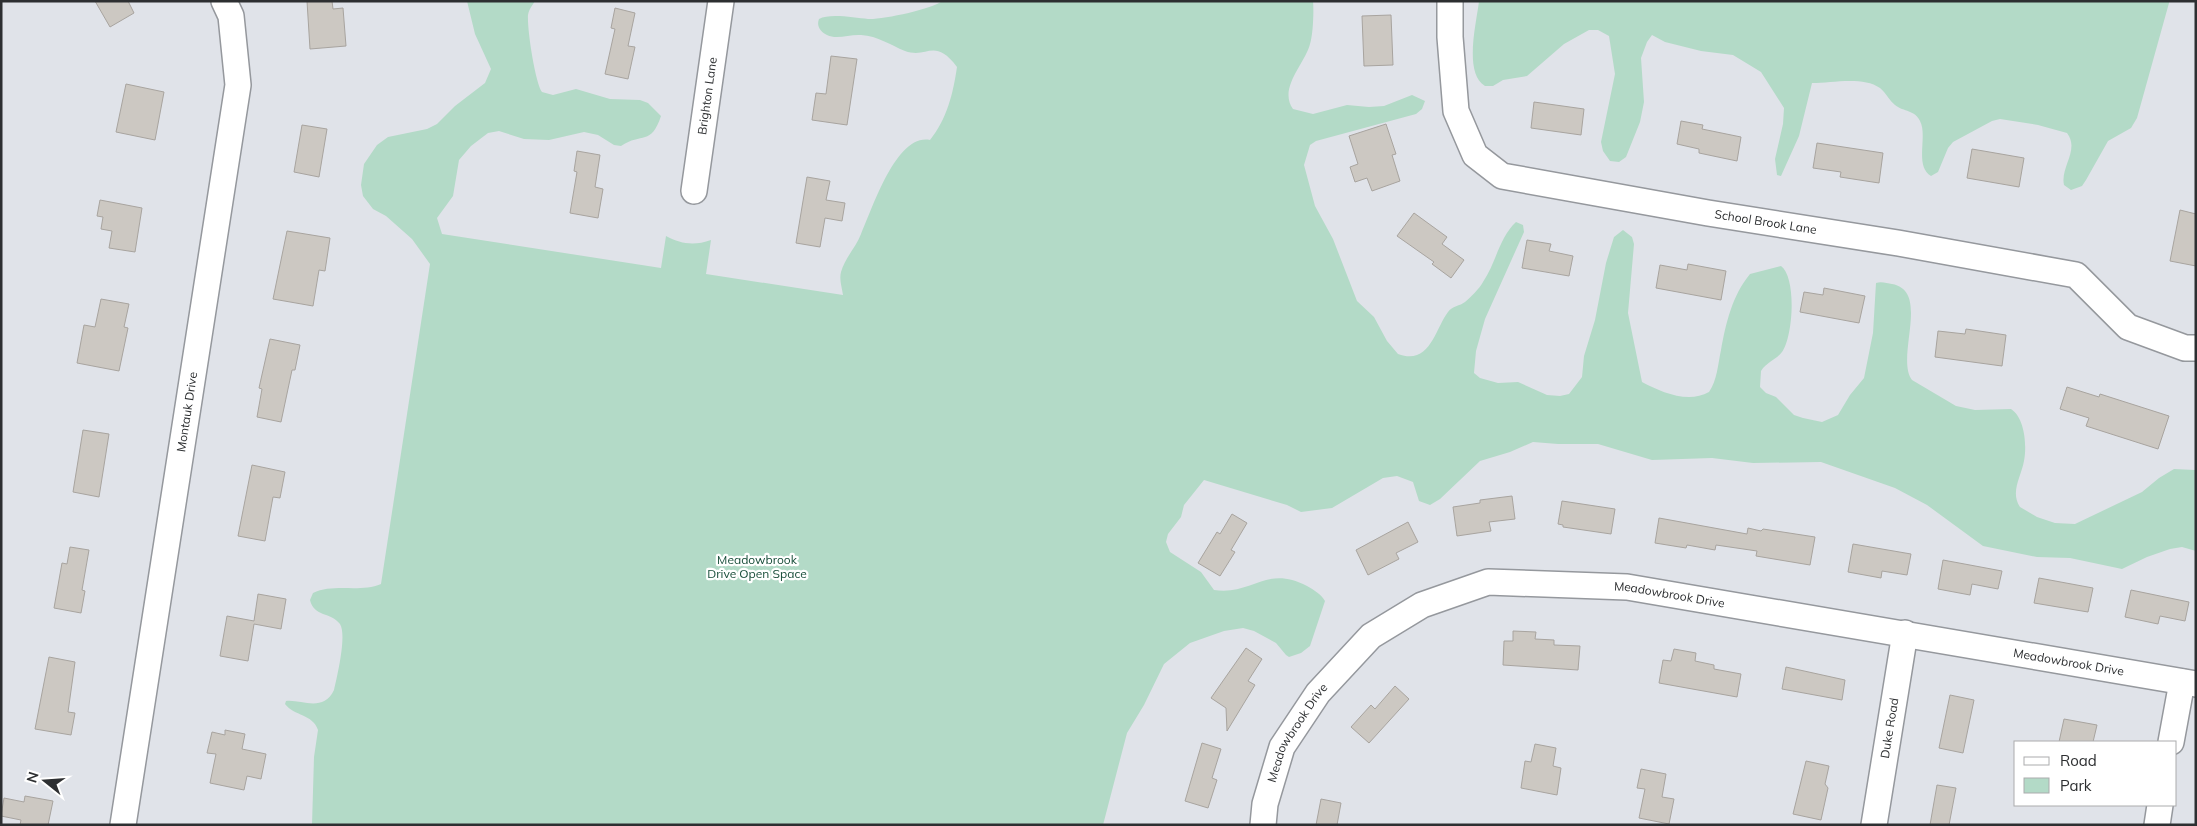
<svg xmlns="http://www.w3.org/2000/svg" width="2197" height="826" font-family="Mulish,sans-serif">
  <rect width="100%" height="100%" fill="#e0e3e9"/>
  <g fill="#b3dac7">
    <path d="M 467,1 L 535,1 C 532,6 529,9 528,15 C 527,28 535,82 542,92 L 553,95 L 576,89 L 610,99 L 640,100 L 648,103 L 661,116 C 651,146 642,132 621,146 L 614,145 L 598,135 L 584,132 L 549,140 L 524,139 L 499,131 L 488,133 L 471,146 L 459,160 L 453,196 L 437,218 L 442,234 L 661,268 L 666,236 C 681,244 694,246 711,240 L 706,274 L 843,295 C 842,287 839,280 841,272 C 845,258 856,247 861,234 C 872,210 896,133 930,140 C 947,119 953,94 957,67 C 934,37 928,59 905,51 C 890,45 878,36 861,35 C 850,34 837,40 827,35 C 821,32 816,26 819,19 C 830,13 855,18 868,19 C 881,20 933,9 942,1 L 1313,1 C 1314,11 1313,35 1310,44 C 1305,64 1278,88 1293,109 L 1313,114 L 1347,105 L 1369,107 L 1384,106 L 1412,95 L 1425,101 L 1422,109 L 1416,114 L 1316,141 L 1310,145 L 1304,165 L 1315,206 L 1333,239 L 1357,301 L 1374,317 L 1387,341 L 1398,354 C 1430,366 1435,329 1448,312 C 1452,306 1460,306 1465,302 C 1471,297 1479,289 1483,282 C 1496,263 1499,238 1516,222 L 1523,225 L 1524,232 L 1485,319 L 1476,351 L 1474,373 L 1480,378 L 1498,383 L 1518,382 L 1547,395 L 1560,396 L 1569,394 L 1582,377 L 1584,356 L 1595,320 L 1606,263 L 1614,237 L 1623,230 L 1632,237 L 1634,244 L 1628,313 L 1642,382 C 1661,392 1688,404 1709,392 C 1717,381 1718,364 1721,350 C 1726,323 1732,296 1750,274 L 1781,266 C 1797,278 1793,337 1782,352 C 1776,360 1767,362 1761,371 L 1760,387 L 1766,393 L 1776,397 L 1794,415 L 1803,418 L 1822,422 L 1838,415 L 1850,395 L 1864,378 L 1873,333 L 1876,283 C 1881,281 1887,283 1892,284 C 1931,291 1895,357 1912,380 L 1956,406 L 1975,410 L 2011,409 C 2025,418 2027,446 2024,461 C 2021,477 2010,492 2020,507 L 2037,517 L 2055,523 L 2075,524 L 2142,492 L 2159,478 L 2174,469 L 2195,470 L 2196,551 L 2182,547 L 2170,549 L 2147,557 L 2122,569 L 2070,558 L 2037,557 L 1983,546 L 1927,505 L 1895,488 L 1821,462 L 1753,463 L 1712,458 L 1652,460 L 1598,444 L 1558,444 L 1533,442 L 1510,452 L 1480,461 L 1440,499 L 1430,505 L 1419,501 L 1413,482 L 1397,476 L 1383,478 L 1332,508 L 1301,512 L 1287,505 L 1204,480 L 1184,505 L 1181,517 L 1168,534 L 1166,542 L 1170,552 L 1201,572 L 1214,590 C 1252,596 1266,564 1307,586 C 1314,590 1321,594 1325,601 L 1310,646 L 1301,653 L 1289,657 L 1286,655 L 1276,643 L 1254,631 L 1243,628 L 1224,631 L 1190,643 L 1164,664 L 1144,705 L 1127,733 L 1103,825 L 312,825 L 314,757 L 318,730 C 313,714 294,716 285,704 L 286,701 C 301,699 323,713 334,690 C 337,677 347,635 340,624 C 331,612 314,617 310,600 L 313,593 C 334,583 360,593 381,584 L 430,264 L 412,239 L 386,216 L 373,209 L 363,196 L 361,185 L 364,164 L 377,145 L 388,137 L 427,129 L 437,124 L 455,106 L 485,83 L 491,69 L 475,34 Z"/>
    <path d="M 1479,1 L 2169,1 L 2169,3 L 2137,118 L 2131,128 L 2108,141 L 2086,180 L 2082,186 L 2071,190 L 2064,185 C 2060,167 2080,150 2067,133 L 2038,125 L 2000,119 L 1992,121 L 1953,142 L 1948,148 L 1938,172 L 1931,176 C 1914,166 1928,136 1920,121 C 1915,110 1904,112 1895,105 C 1889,100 1886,93 1880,88 C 1863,76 1832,83 1812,83 L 1799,136 L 1781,176 L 1777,175 L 1775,159 L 1783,124 L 1784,108 L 1761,72 L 1733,55 L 1701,51 L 1665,42 L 1652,35 L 1647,42 L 1641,58 L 1644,102 L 1640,122 L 1626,157 L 1619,162 L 1610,161 L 1603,151 L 1601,142 L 1615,74 L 1609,36 L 1598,30 L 1589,30 L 1564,44 L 1527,76 L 1503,80 L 1493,86 L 1485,86 C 1463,73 1477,21 1479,1 Z"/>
  </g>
  <g fill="#ccc8c2" stroke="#a8a49f">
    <path d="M 95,1 L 128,1 L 134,13 L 110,27 Z"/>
    <path d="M 307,1 L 332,1 L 333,9 L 343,8 L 346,46 L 310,49 Z"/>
    <path d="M 615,8 L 635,13 L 628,46 L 635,47 L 628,79 L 605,74 L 615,29 L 611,28 Z"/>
    <path d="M 1391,15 L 1393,65 L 1364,66 L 1362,16 Z"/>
    <path d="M 831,56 L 857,59 L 847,125 L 812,120 L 816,93 L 826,94 Z"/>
    <path d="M 126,84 L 164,92 L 155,140 L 116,132 Z"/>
    <path d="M 1534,102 L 1584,109 L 1581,135 L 1531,128 Z"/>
    <path d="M 1681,121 L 1703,125 L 1702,129 L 1741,137 L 1737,161 L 1699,153 L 1699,149 L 1677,144 Z"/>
    <path d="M 1386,124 L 1396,154 L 1392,155 L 1400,181 L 1372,191 L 1367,178 L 1355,182 L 1350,167 L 1358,164 L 1349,136 Z"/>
    <path d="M 302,125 L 327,129 L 319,177 L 294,172 Z"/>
    <path d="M 1817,143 L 1883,153 L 1879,183 L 1840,177 L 1841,172 L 1813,168 Z"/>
    <path d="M 1972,149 L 2024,158 L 2019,187 L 1967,178 Z"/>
    <path d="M 577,151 L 600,155 L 595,187 L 603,189 L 598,218 L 570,213 L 577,172 L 574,171 Z"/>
    <path d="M 807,177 L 830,181 L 826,200 L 845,203 L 842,221 L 825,218 L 820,247 L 796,243 Z"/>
    <path d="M 100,200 L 142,208 L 135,252 L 109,248 L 112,231 L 101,229 L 103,217 L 97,216 Z"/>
    <path d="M 2180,210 L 2196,214 L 2196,266 L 2170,261 Z"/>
    <path d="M 1414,213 L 1447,237 L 1442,244 L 1464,260 L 1451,278 L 1432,264 L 1434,262 L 1397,236 Z"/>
    <path d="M 287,231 L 330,238 L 325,271 L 319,270 L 313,306 L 273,299 Z"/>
    <path d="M 1527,240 L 1551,244 L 1549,251 L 1573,256 L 1569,276 L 1522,268 Z"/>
    <path d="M 1688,264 L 1726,271 L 1721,300 L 1656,288 L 1660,265 L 1687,270 Z"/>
    <path d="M 1824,288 L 1865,296 L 1859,323 L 1800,312 L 1804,292 L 1823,295 Z"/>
    <path d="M 101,299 L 129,304 L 124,327 L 128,328 L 119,371 L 77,363 L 84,325 L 95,327 Z"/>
    <path d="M 1966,329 L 2006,335 L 2002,366 L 1935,357 L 1938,331 L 1965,334 Z"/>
    <path d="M 270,339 L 300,345 L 295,370 L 292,370 L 281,422 L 257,417 L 262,389 L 259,388 Z"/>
    <path d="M 2067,387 L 2099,397 L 2100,394 L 2169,416 L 2158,449 L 2086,426 L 2089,418 L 2060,409 Z"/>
    <path d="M 83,430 L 109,434 L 99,497 L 73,492 Z"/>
    <path d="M 252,465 L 285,472 L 280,498 L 273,497 L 265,541 L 238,536 Z"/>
    <path d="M 1512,496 L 1515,519 L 1489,522 L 1491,531 L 1457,536 L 1453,507 L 1480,503 L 1480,500 Z"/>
    <path d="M 1562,501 L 1615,509 L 1611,534 L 1563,527 L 1563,525 L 1558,524 Z"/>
    <path d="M 1232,514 L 1247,523 L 1231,550 L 1235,552 L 1220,576 L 1198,563 L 1217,532 L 1220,534 Z"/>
    <path d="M 1659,518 L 1747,534 L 1748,528 L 1761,531 L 1763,529 L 1815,537 L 1810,565 L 1756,556 L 1757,551 L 1716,545 L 1715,550 L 1687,545 L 1686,548 L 1655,543 Z"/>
    <path d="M 1408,522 L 1418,542 L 1396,553 L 1399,559 L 1368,575 L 1356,550 Z"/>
    <path d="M 1853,544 L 1911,554 L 1907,575 L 1882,571 L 1881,578 L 1848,572 Z"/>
    <path d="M 70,547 L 89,550 L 82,590 L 85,591 L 81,613 L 54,608 L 62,563 L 67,564 Z"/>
    <path d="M 1943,560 L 2002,571 L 1998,589 L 1972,584 L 1970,595 L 1938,589 Z"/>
    <path d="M 2039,578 L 2093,588 L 2088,612 L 2034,603 Z"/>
    <path d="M 2131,590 L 2189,602 L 2185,621 L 2160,616 L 2158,624 L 2125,617 Z"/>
    <path d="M 258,594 L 286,599 L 281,629 L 254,624 L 248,661 L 220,656 L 227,616 L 254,621 Z"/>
    <path d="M 1513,631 L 1536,632 L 1535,639 L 1554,640 L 1554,645 L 1580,646 L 1578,670 L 1503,665 L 1504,641 L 1513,641 Z"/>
    <path d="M 1246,648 L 1262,659 L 1248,681 L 1255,685 L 1227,731 L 1226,708 L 1211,698 Z"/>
    <path d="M 1674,649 L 1696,653 L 1695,661 L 1714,665 L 1714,669 L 1741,674 L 1737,697 L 1659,683 L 1663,660 L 1671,661 Z"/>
    <path d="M 49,657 L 75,662 L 68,712 L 75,713 L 71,735 L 35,729 Z"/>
    <path d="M 1786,667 L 1845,680 L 1842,700 L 1782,689 Z"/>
    <path d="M 1395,686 L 1409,699 L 1369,743 L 1351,727 L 1371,705 L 1375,709 Z"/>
    <path d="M 1950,695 L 1974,700 L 1963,753 L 1939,748 Z"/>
    <path d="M 2064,719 L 2097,725 L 2093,742 L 2059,742 Z"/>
    <path d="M 225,730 L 245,734 L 242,749 L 266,754 L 261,779 L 247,776 L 244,790 L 210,783 L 216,754 L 207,753 L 212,732 L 225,735 Z"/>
    <path d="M 1202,743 L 1221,749 L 1212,778 L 1217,780 L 1208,808 L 1185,801 Z"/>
    <path d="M 1535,744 L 1556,748 L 1553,766 L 1561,768 L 1557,795 L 1521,788 L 1525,761 L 1531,762 Z"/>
    <path d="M 1806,761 L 1829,766 L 1825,784 L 1828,788 L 1821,820 L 1793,814 Z"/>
    <path d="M 1641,769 L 1666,774 L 1662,797 L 1674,799 L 1669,824 L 1639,818 L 1645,789 L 1637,788 Z"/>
    <path d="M 1937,785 L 1956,788 L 1949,825 L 1930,825 Z"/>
    <path d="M 25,796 L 53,801 L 48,825 L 20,825 L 21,820 L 1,816 L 4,798 L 24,802 Z"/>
    <path d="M 1321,799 L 1341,803 L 1337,825 L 1316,825 Z"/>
  </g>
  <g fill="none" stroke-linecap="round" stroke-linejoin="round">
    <defs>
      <g id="street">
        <path id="s1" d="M 1450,1 L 1450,37 L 1456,111 L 1475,155 L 1502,176 L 1708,213 L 1898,243 L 2076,275 L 2128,327 L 2185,348 L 2196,348"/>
        <path id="s2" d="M 694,191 L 721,1"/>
        <path d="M 2171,742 L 2182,682"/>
        <path id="s3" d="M 123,825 L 238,85 L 231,16 L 224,1"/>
        <path id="s4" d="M 1263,825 L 1265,804 L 1282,747 L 1318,693 L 1371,636 L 1422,605 L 1488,582 L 1627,587 L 2196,684"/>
        <path id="s5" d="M 1874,825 L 1905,633"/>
        <path d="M 2157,825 L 2160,805"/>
      </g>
    </defs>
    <use href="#street" stroke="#95989d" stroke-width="28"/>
    <use href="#street" stroke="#fff" stroke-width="25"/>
  </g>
  <g text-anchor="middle" stroke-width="4.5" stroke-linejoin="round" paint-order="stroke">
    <g font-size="12" fill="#2d2f31" stroke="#fff">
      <text dy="4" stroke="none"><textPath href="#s2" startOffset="96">Brighton Lane</textPath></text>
      <text dy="4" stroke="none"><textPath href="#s1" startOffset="460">School Brook Lane</textPath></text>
      <text dy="4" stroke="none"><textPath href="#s3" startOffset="418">Montauk Drive</textPath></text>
      <text dy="4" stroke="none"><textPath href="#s4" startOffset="535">Meadowbrook Drive</textPath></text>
      <text dy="4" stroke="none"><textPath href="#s4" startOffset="940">Meadowbrook Drive</textPath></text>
      <text dy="4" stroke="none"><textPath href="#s5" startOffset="98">Duke Road</textPath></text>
      <text dy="4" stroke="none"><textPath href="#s4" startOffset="100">Meadowbrook Drive</textPath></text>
    </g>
    <g font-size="12" fill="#154b37" stroke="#fff">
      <text x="757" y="564">Meadowbrook<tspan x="757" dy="14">Drive Open Space</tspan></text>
    </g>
  </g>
  <rect width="2197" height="826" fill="none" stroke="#2d2f31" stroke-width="5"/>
  <rect x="2014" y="741" width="162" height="65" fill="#ffffff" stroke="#abacad"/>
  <rect x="2024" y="757" width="25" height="8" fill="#ffffff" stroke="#abacad"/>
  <text x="2060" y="766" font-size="15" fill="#2d2f31">Road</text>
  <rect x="2024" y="778" width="25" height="15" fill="#b3dac7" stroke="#abacad"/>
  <text x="2060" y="791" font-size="15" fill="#2d2f31">Park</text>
  <g transform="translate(45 781) rotate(287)" stroke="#ffffff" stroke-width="4" paint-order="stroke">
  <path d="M0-4L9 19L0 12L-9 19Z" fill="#2d2f31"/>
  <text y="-8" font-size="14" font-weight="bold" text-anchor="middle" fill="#2d2f31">N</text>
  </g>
</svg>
